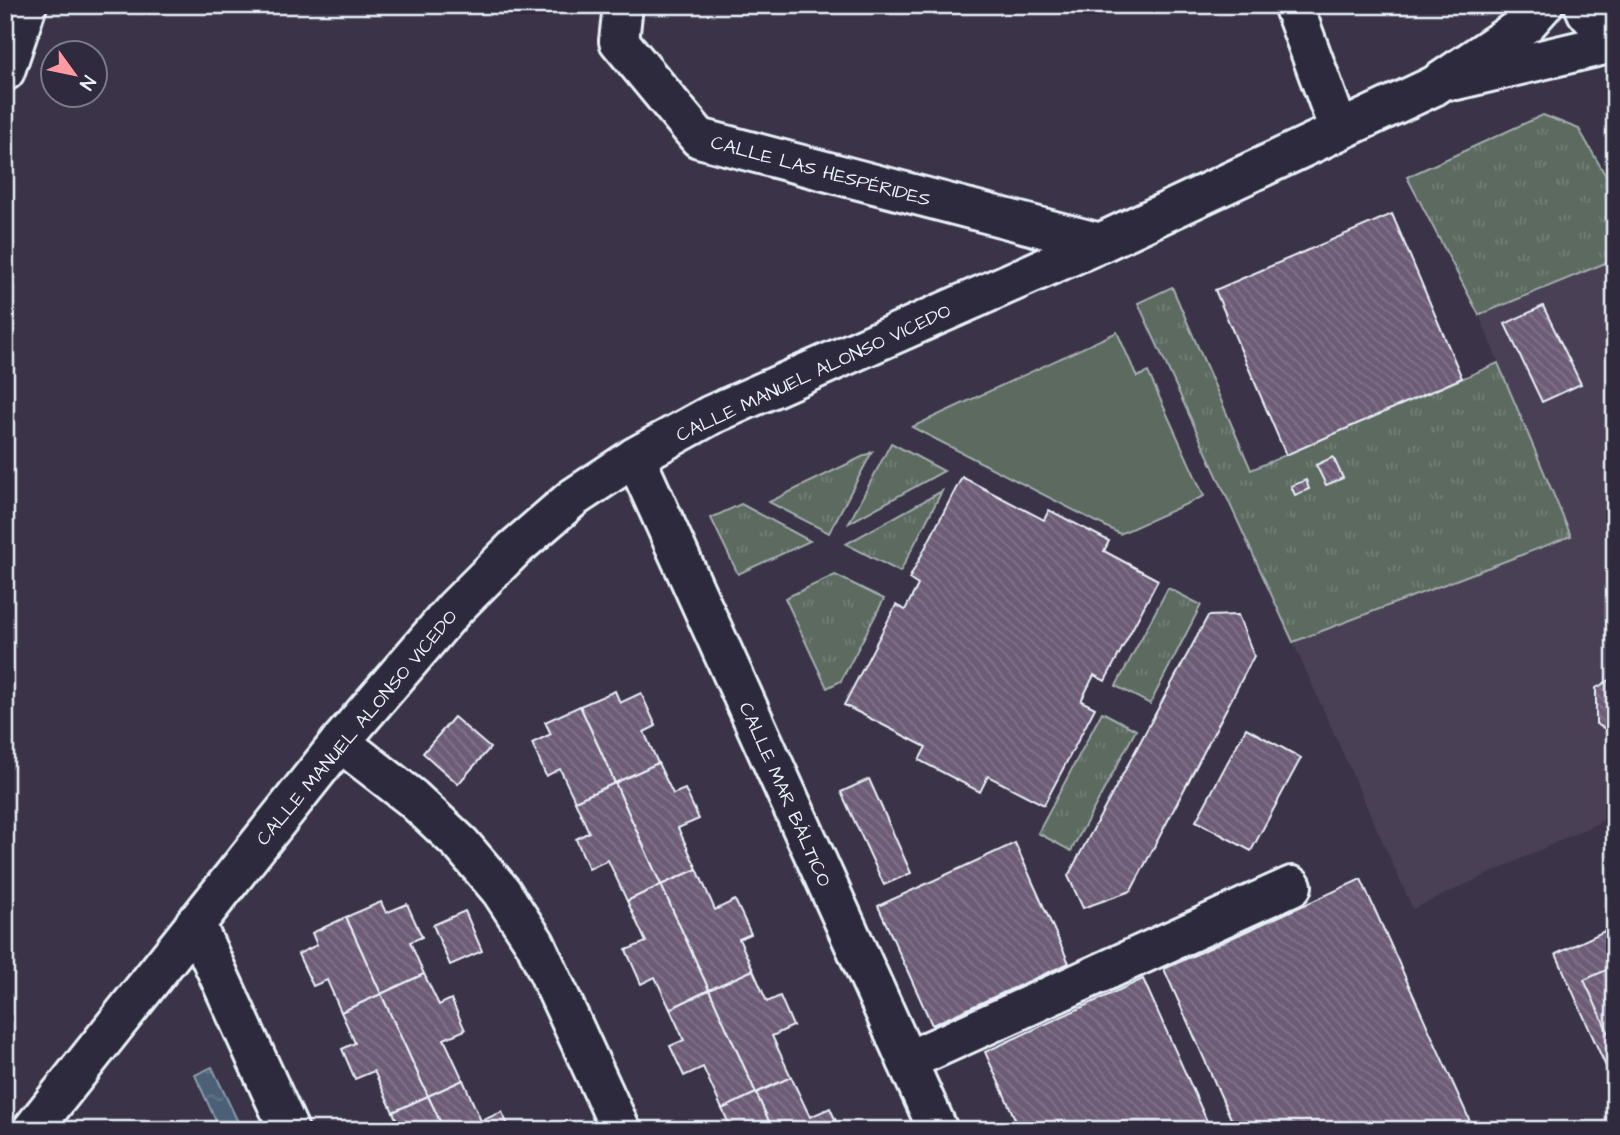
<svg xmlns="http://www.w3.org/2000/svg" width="1620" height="1135" font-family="'Architects Daughter',sans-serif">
  <defs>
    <pattern id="grass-tufts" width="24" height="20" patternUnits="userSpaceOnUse" patternTransform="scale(1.75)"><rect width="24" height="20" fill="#5c6a60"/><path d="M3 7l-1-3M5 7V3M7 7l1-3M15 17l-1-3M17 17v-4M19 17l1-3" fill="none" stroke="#738078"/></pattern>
    <pattern id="water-ripples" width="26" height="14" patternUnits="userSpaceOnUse" patternTransform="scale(1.75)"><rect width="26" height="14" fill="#4c6177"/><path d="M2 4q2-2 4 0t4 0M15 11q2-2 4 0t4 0" fill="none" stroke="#66788b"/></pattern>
    <pattern id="building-back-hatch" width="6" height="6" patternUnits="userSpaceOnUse" patternTransform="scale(1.75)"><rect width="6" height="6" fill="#6d5c76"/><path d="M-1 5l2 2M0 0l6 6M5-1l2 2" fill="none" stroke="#82748a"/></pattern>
  </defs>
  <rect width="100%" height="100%" fill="#3b3448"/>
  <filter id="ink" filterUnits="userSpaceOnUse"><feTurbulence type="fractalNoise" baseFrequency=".0143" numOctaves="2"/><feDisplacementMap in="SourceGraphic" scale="14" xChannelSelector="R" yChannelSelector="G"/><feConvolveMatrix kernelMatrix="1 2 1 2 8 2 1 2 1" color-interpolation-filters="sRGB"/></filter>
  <g filter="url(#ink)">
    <path fill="#4a4056" d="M 1615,259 L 1615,815 L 1413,909 L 1293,642 L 1570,536 L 1479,315 Z"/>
    <g fill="url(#grass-tufts)" stroke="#a2aeac" stroke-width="2">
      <path d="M 1543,115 L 1579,129 L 1615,192 L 1615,259 L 1479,315 L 1407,177 Z"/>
      <path d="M 1172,287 L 1251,470 L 1498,363 L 1571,536 L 1293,642 L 1138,303 Z"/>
      <path d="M 891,443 L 944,471 L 849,523 Z"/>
      <path d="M 872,452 L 829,533 L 769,502 Z"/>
      <path d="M 942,491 L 900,572 L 846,544 Z"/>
      <path d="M 741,504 L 810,541 L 738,574 L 711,518 Z"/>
      <path d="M 835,575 L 884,599 L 841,681 L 827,688 L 785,598 Z"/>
      <path d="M 1168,588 L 1201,605 L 1150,704 L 1116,686 Z"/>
      <path d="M 1102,712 L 1136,730 L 1071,851 L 1038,833 Z"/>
    </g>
    <path fill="#5c6a60" stroke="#a2aeac" stroke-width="2" d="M 1117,332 L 1137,377 L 1148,372 L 1204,496 L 1120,534 L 912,427 Z"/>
    <path fill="url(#water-ripples)" stroke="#8a9bab" stroke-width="2" d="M 212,1067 L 238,1122 L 220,1130 L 195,1075 Z"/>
    <g fill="url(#building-back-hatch)" stroke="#e8f1f8" stroke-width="2">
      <path d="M 1392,214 L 1462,378 L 1286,455 L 1215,290 Z"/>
      <path d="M 1543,306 L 1581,384 L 1542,402 L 1505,324 Z"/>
      <path d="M 1333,457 L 1343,478 L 1326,485 L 1316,465 Z"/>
      <path d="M 1615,460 L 1615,500 L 1612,498 L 1611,462 Z"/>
      <path d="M 962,477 L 1044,520 L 1049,510 L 1109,541 L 1104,551 L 1158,580 L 1105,681 L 1094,675 L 1081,701 L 1095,708 L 1044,805 L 988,776 L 980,792 L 919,760 L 926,747 L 844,705 L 896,605 L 905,610 L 918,585 L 909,579 Z"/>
      <path d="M 1306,480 L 1309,489 L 1295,495 L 1291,486 Z"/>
      <path d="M 1238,615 L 1254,656 L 1131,891 L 1083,908 L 1068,876 L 1208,616 Z"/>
      <path d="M 1615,677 L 1615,734 L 1596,724 L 1596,688 Z"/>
      <path d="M 615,691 L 620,703 L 641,693 L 656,726 L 644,732 L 658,763 L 615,783 L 580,706 Z"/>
      <path d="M 580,706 L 615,783 L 575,801 L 560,769 L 546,776 L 532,743 L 551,734 L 545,722 Z"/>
      <path d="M 454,717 L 490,748 L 458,784 L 423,753 Z"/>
      <path d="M 1246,728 L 1301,758 L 1251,851 L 1196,821 Z"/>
      <path d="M 658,763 L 673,794 L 685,789 L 699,819 L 678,828 L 697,869 L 661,885 L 615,783 Z"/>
      <path d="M 869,779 L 911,873 L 884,885 L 841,792 Z"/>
      <path d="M 615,783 L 661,885 L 627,901 L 608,860 L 589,869 L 576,839 L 589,832 L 575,801 Z"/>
      <path d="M 1015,843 L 1069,963 L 932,1025 L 878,906 Z"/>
      <path d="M 697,869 L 715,910 L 735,900 L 751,934 L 739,939 L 753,970 L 709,990 L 661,885 Z"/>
      <path d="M 1361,879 L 1474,1130 L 1236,1130 L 1164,969 Z"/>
      <path d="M 661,885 L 709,990 L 670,1009 L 655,977 L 641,984 L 626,950 L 646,942 L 627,901 Z"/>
      <path d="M 381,902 L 386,913 L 407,904 L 422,937 L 410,942 L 424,974 L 381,994 L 346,917 Z"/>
      <path d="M 465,911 L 482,951 L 450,965 L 433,925 Z"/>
      <path d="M 346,917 L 381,994 L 341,1012 L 327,980 L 313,986 L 298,954 L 317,945 L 312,933 Z"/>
      <path d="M 1615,926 L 1615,1087 L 1556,954 Z"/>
      <path d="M 1615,966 L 1615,1047 L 1584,980 Z"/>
      <path d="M 753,970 L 767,1002 L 780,996 L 793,1026 L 772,1036 L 791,1077 L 756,1093 L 709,990 Z"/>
      <path d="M 424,974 L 439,1005 L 451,999 L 465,1030 L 444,1039 L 463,1080 L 428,1096 L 381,994 Z"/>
      <path d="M 1143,979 L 1211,1130 L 1020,1130 L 985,1052 Z"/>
      <path d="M 709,990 L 756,1093 L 722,1109 L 703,1067 L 684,1076 L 670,1046 L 684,1040 L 670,1009 Z"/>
      <path d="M 381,994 L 428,1096 L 393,1112 L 374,1071 L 355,1079 L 342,1049 L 355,1043 L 341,1012 Z"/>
      <path d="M 791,1077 L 810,1117 L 830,1108 L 840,1130 L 773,1130 L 756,1093 Z"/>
      <path d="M 463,1080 L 481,1121 L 502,1112 L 510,1130 L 444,1130 L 428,1096 Z"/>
      <path d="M 756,1093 L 773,1130 L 732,1130 L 722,1109 Z"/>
      <path d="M 428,1096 L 444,1130 L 401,1130 L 393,1112 Z"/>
    </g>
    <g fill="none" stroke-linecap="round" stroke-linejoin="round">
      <defs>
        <g id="minor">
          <path d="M 623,5 L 619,41 L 699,138 L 1100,243"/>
          <path d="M 1293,5 L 1339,130"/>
          <path d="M 1584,5 L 1587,12 L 1615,44"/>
          <path d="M 5,71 L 27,5"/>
          <path d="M 1456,80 L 1613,43"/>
          <path d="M 635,457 L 938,1130"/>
          <path d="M 340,742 L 412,798 L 461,844 L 501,891 L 535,943 L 621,1130"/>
          <path d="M 195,923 L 289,1130"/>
          <path d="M 907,1061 L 1292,886"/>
          <path d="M 32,1130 L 340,742 L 454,609 L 514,549 L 573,498 L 635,457 L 711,415 L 1100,243 L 1434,86 L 1527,23 L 1543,5"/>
        </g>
      </defs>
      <use href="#minor" stroke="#e8f1f8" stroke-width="44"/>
      <use href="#minor" stroke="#2f2a3d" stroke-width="38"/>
    </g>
  </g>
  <g text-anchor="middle" stroke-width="7" stroke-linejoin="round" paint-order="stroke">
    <g font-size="19" fill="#e8f1f8" stroke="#2f2a3d">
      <text transform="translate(821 170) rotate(15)" y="7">CALLE LAS HESPÉRIDES</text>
      <text transform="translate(813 372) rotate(-25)" y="7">CALLE MANUEL ALONSO VICEDO</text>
      <text transform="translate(356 727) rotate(-50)" y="7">CALLE MANUEL ALONSO VICEDO</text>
      <text transform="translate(786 794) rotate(66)" y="7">CALLE MAR BÁLTICO</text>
    </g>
  </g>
  <rect width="1620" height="1135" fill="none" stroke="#2f2a3d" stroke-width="28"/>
  <rect x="14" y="14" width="1592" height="1107" fill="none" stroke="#e8f1f8" stroke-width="2.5" filter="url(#ink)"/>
  <g transform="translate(74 74) rotate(123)"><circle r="33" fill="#2f2a3d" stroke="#797a88" stroke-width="2"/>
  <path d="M0-5L12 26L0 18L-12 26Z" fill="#ff9aa2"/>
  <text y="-10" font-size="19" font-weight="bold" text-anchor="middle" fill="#e8f1f8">N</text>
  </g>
</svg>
